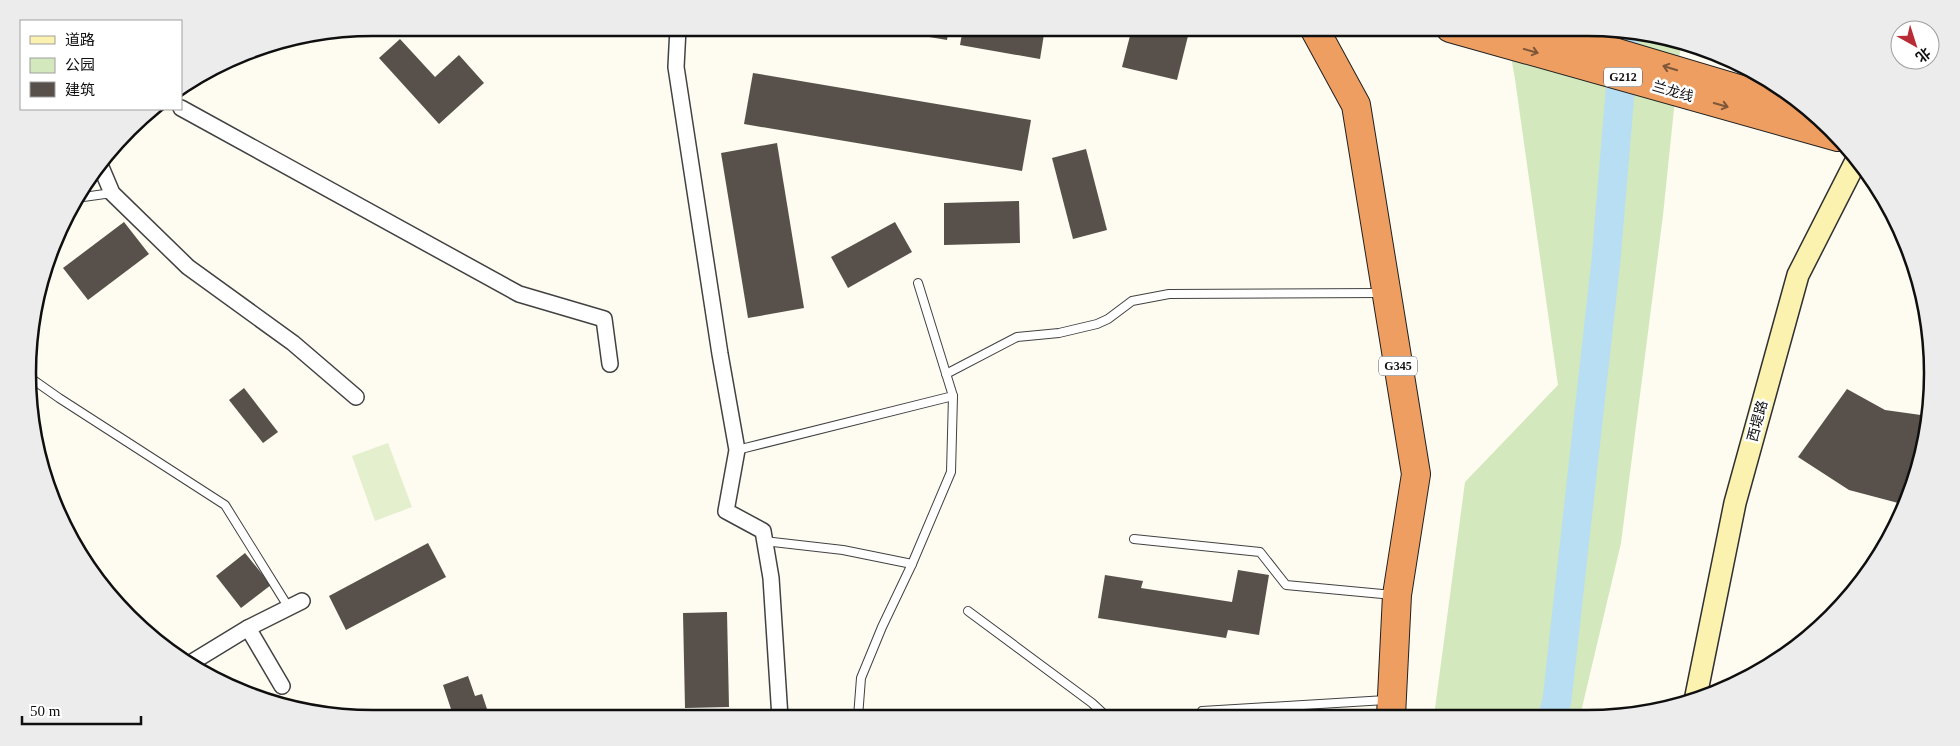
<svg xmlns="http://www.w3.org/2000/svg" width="1960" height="746" font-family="'Times New Roman','Noto Sans SC',serif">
  <rect width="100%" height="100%" fill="#fefbf1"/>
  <path fill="#d3e8bc" d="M 1506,28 L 1587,28 L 1681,41 L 1663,215 L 1621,543 L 1580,716 L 1434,716 L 1465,482 L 1558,385 L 1515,79 Z"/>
  <path fill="#e4efcd" d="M 388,443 L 412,507 L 375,521 L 352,456 Z"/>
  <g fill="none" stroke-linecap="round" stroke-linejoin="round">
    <path stroke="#b8def3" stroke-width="29" d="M 1553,716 L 1557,700 L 1606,260 L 1625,33"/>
  </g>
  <g fill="#57504b">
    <path d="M 882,28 L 949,28 L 947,40 L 881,29 Z"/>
    <path d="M 963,28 L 1045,28 L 1040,59 L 960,45 Z"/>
    <path d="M 1132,28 L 1190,28 L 1177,80 L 1122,67 Z"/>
    <path d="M 400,39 L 435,77 L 459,55 L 484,83 L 439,124 L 379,58 Z"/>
    <path d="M 753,73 L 1031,120 L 1022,171 L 744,124 Z"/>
    <path d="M 777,143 L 804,308 L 748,318 L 721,153 Z"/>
    <path d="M 1086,149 L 1107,230 L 1073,239 L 1052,158 Z"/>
    <path d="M 1019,201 L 1020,243 L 944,245 L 944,203 Z"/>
    <path d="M 124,222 L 149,254 L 88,300 L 63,268 Z"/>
    <path d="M 895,222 L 912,252 L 848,288 L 831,257 Z"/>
    <path d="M 244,388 L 278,432 L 263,443 L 229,400 Z"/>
    <path d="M 1847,389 L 1885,410 L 1928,416 L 1921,463 L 1902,504 L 1849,490 L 1798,457 Z"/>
    <path d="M 428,543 L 446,577 L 346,630 L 329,596 Z"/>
    <path d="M 245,553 L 271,585 L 241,608 L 216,576 Z"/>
    <path d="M 1238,570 L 1269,575 L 1259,635 L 1228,630 L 1226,638 L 1098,618 L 1105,575 L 1143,581 L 1141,588 L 1232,602 Z"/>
    <path d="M 727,612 L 729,707 L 685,708 L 683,613 Z"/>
    <path d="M 468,676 L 475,696 L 482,694 L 490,718 L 454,718 L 443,685 Z"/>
  </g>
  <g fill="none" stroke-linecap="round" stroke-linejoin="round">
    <defs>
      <g id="lane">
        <path d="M 76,198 L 112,193"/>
        <path d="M 946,374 L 1017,337 L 1059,333 L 1097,324 L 1108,319 L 1132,301 L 1169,294 L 1382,293"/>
        <path d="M 32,379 L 59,398 L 225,505 L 289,608"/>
        <path d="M 737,450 L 953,396 L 918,283"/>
        <path d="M 1134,539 L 1260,552 L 1286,585 L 1393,595"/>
        <path d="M 764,541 L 843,550 L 912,564"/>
        <path d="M 968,611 L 1092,703 L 1107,717"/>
        <path d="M 858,717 L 861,678 L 882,627 L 912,564 L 951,472 L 953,396"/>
        <path d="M 1201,717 L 1202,711 L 1386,700"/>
      </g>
      <g id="street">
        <path d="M 678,28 L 676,67 L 720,354 L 737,450 L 726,511 L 763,531 L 771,578 L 780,718"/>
        <path d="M 181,108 L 519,294 L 604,319 L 610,364"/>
        <path d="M 101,167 L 112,193 L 188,267 L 293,343 L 356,397"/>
        <path d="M 248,628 L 282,686"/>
        <path d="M 189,664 L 248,628 L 302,601"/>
      </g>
      <path id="secondary" d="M 1696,696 L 1735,503 L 1798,275 L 1857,159"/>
      <g id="highway">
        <path d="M 1314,28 L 1356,105 L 1416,474 L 1397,595 L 1391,716"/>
        <path d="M 1450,28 L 1838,137"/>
        <path d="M 1533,28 L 1809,110"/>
      </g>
    </defs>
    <use href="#lane" stroke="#424242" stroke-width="10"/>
    <use href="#street" stroke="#424242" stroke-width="18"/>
    <use href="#secondary" stroke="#313131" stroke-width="24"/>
    <use href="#highway" stroke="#202020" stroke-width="30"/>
    <use href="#lane" stroke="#fff" stroke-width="8"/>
    <use href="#street" stroke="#fff" stroke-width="15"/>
    <use href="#secondary" stroke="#fbf2af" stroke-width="21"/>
    <use href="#highway" stroke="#ee9e60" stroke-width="28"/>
  </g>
  <defs><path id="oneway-shaft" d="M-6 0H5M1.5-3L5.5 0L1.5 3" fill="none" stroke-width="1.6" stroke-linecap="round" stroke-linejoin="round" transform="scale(1.25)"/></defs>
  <g stroke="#7e5638">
    <use href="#oneway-shaft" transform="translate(1531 51) rotate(16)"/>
    <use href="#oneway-shaft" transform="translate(1670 68) rotate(-163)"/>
    <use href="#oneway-shaft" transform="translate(1721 105) rotate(16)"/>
  </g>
  <g text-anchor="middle" stroke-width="5" stroke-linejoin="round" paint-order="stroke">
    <g fill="#fff" stroke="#575757" stroke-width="1">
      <rect x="1604" y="67.5" width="38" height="19" rx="4"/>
      <rect x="1379" y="356.5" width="38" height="19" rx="4"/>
    </g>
    <g font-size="12" font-weight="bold" fill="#0f0f0f">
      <text x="1623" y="81">G212</text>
      <text x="1398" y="370">G345</text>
    </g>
    <g font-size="14" fill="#0f0f0f" stroke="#fff">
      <text transform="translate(1673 91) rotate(16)" y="5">兰龙线</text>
      <text transform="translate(1757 421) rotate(-75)" y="5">西堤路</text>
    </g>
  </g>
  <path d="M0 0H1960V746H0ZM373 36H1587A337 337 0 0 1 1924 373V373A337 337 0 0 1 1587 710H373A337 337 0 0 1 36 373V373A337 337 0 0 1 373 36Z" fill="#ececec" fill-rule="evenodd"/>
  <path fill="none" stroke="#0f0f0f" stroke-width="2.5" d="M373 36H1587A337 337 0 0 1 1924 373V373A337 337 0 0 1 1587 710H373A337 337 0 0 1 36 373V373A337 337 0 0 1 373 36Z"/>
  <rect x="20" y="20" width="162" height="90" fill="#ffffff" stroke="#9f9f9f"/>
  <rect x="30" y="36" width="25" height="8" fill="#fbf2af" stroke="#9f9f9f"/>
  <text x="65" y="45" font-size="15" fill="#0f0f0f">道路</text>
  <rect x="30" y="58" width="25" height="15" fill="#d3e8bc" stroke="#9f9f9f"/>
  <text x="65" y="70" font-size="15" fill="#0f0f0f">公园</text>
  <rect x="30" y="82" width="25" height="15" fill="#57504b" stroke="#9f9f9f"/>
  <text x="65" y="95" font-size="15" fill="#0f0f0f">建筑</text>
  <g transform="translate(1915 45) rotate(141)"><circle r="24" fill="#ffffff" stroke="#9f9f9f"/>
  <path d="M0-4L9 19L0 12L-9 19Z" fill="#b92c35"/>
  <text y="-8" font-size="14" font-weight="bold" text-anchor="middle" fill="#0f0f0f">北</text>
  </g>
  <path d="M22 716v8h119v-8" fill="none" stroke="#0f0f0f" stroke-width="2.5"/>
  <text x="30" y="716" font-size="15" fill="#0f0f0f" stroke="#ffffff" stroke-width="4" paint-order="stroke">50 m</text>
</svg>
